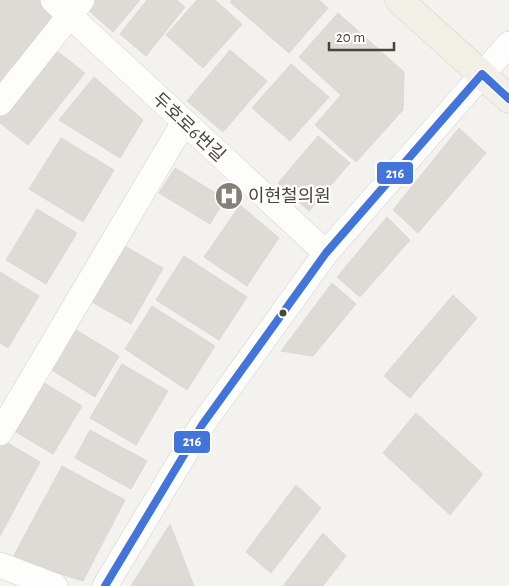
<svg xmlns="http://www.w3.org/2000/svg" width="509" height="586" font-family="'Alegreya Sans','Noto Sans KR',sans-serif">
  <rect width="100%" height="100%" fill="#f4f2ee"/>
  <g fill="#dedbd6" stroke="#dcd9d4">
    <path d="M 0,0 L 44,0 L 56,13 L 0,81 Z"/>
    <path d="M 95,0 L 140,0 L 113,32 L 87,9 Z"/>
    <path d="M 147,0 L 177,0 L 185,7 L 146,56 L 120,34 Z"/>
    <path d="M 197,0 L 215,0 L 242,24 L 203,68 L 166,35 Z"/>
    <path d="M 232,0 L 319,0 L 328,8 L 289,53 L 230,2 Z"/>
    <path d="M 338,13 L 404,72 L 403,110 L 356,162 L 315,125 L 341,95 L 299,57 Z"/>
    <path d="M 53,48 L 85,73 L 28,145 L 0,123 L 0,116 Z"/>
    <path d="M 230,50 L 267,81 L 223,132 L 187,101 Z"/>
    <path d="M 291,64 L 329,97 L 290,141 L 252,108 Z"/>
    <path d="M 94,77 L 143,120 L 120,158 L 59,120 Z"/>
    <path d="M 459,128 L 486,153 L 418,233 L 393,210 Z"/>
    <path d="M 318,136 L 350,163 L 309,211 L 278,183 Z"/>
    <path d="M 61,138 L 114,170 L 83,222 L 29,189 Z"/>
    <path d="M 175,168 L 225,199 L 210,224 L 159,193 Z"/>
    <path d="M 240,205 L 279,238 L 247,286 L 204,257 Z"/>
    <path d="M 37,209 L 77,233 L 46,284 L 6,260 Z"/>
    <path d="M 387,217 L 410,240 L 360,297 L 337,277 Z"/>
    <path d="M 123,245 L 163,268 L 131,324 L 90,301 Z"/>
    <path d="M 184,256 L 247,297 L 219,340 L 156,300 Z"/>
    <path d="M 0,272 L 39,296 L 8,348 L 0,343 Z"/>
    <path d="M 332,283 L 356,304 L 313,356 L 281,351 Z"/>
    <path d="M 453,295 L 477,318 L 410,398 L 384,376 Z"/>
    <path d="M 152,306 L 215,346 L 187,390 L 125,349 Z"/>
    <path d="M 71,327 L 119,356 L 95,397 L 47,367 Z"/>
    <path d="M 122,364 L 168,391 L 136,445 L 90,418 Z"/>
    <path d="M 41,381 L 82,406 L 53,454 L 11,429 Z"/>
    <path d="M 416,413 L 483,474 L 450,515 L 383,453 Z"/>
    <path d="M 90,430 L 147,461 L 131,489 L 75,458 Z"/>
    <path d="M 4,441 L 40,462 L 0,536 L 0,447 Z"/>
    <path d="M 62,466 L 125,500 L 83,581 L 12,559 Z"/>
    <path d="M 296,485 L 321,508 L 271,573 L 246,552 Z"/>
    <path d="M 170,524 L 194,586 L 131,586 Z"/>
    <path d="M 323,533 L 346,556 L 323,586 L 283,586 Z"/>
  </g>
  <g fill="none" stroke-linecap="round" stroke-linejoin="round">
    <defs>
      <g id="minor">
        <path d="M 53,0 L 326,253"/>
        <path d="M 0,103 L 82,0"/>
        <path d="M 0,433 L 184,122"/>
        <path d="M 0,565 L 55,586"/>
        <path d="M 105,586 L 202,425 L 326,253 L 509,44"/>
      </g>
      <path id="major" d="M 399,0 L 509,99"/>
    </defs>
    <use href="#minor" stroke="#d2d0cb" stroke-width="26"/>
    <use href="#major" stroke="#d6cebb" stroke-width="29"/>
    <use href="#minor" stroke="#fdfdfc" stroke-width="25"/>
    <use href="#major" stroke="#f2efe6" stroke-width="28"/>
    <defs>
      <path id="bus-1" d="M 105,586 L 202,425 L 326,253 L 482,74 L 509,99"/>
    </defs>
    <use href="#bus-1" stroke="#fff" stroke-width="11"/>
    <use href="#bus-1" stroke="#4374d9" stroke-width="8"/>
  </g>
  <defs>
    <symbol id="hospital-disc" viewBox="-11 -11 22 22"><circle r="9.5" fill="#868178" stroke="#fff"/><path d="M-5-5h3v3.5h4V-5h3V5h-3V1.5h-4V5h-3Z" fill="#fff"/></symbol>
  </defs>
  <g fill-rule="evenodd">
    <use href="#hospital-disc" x="213" y="180" width="32" height="32"/>
  </g>
  <circle fill="#4b4439" stroke="#fff" stroke-width="2" cx="283" cy="313" r="4.5"/>
  <g text-anchor="middle" stroke-width="4.5" stroke-linejoin="round" paint-order="stroke">
    <g font-size="18" fill="#4b4439" stroke="#fff">
      <text transform="translate(189 127) rotate(43)" y="6">두호로6번길</text>
    </g>
    <g font-size="18" fill="#4b4439" stroke="#fff" text-anchor="start">
      <text x="248" y="202">이현철의원</text>
    </g>
  </g>
  <g stroke="#fff" stroke-width="2">
    <rect x="376" y="161" width="38" height="24" rx="5" fill="#4374d9"/>
    <rect x="173" y="430" width="38" height="24" rx="5" fill="#4374d9"/>
  </g>
  <g font-size="14" text-anchor="middle" font-weight="bold" fill="#fff">
    <text x="395" y="178">216</text>
    <text x="192" y="446">216</text>
  </g>
  <path d="M329 42v8h65v-8" fill="none" stroke="#4b4439" stroke-width="2.5"/>
  <text x="336" y="42" font-size="15" fill="#4b4439" stroke="#ffffff" stroke-width="4" paint-order="stroke">20 m</text>
</svg>
